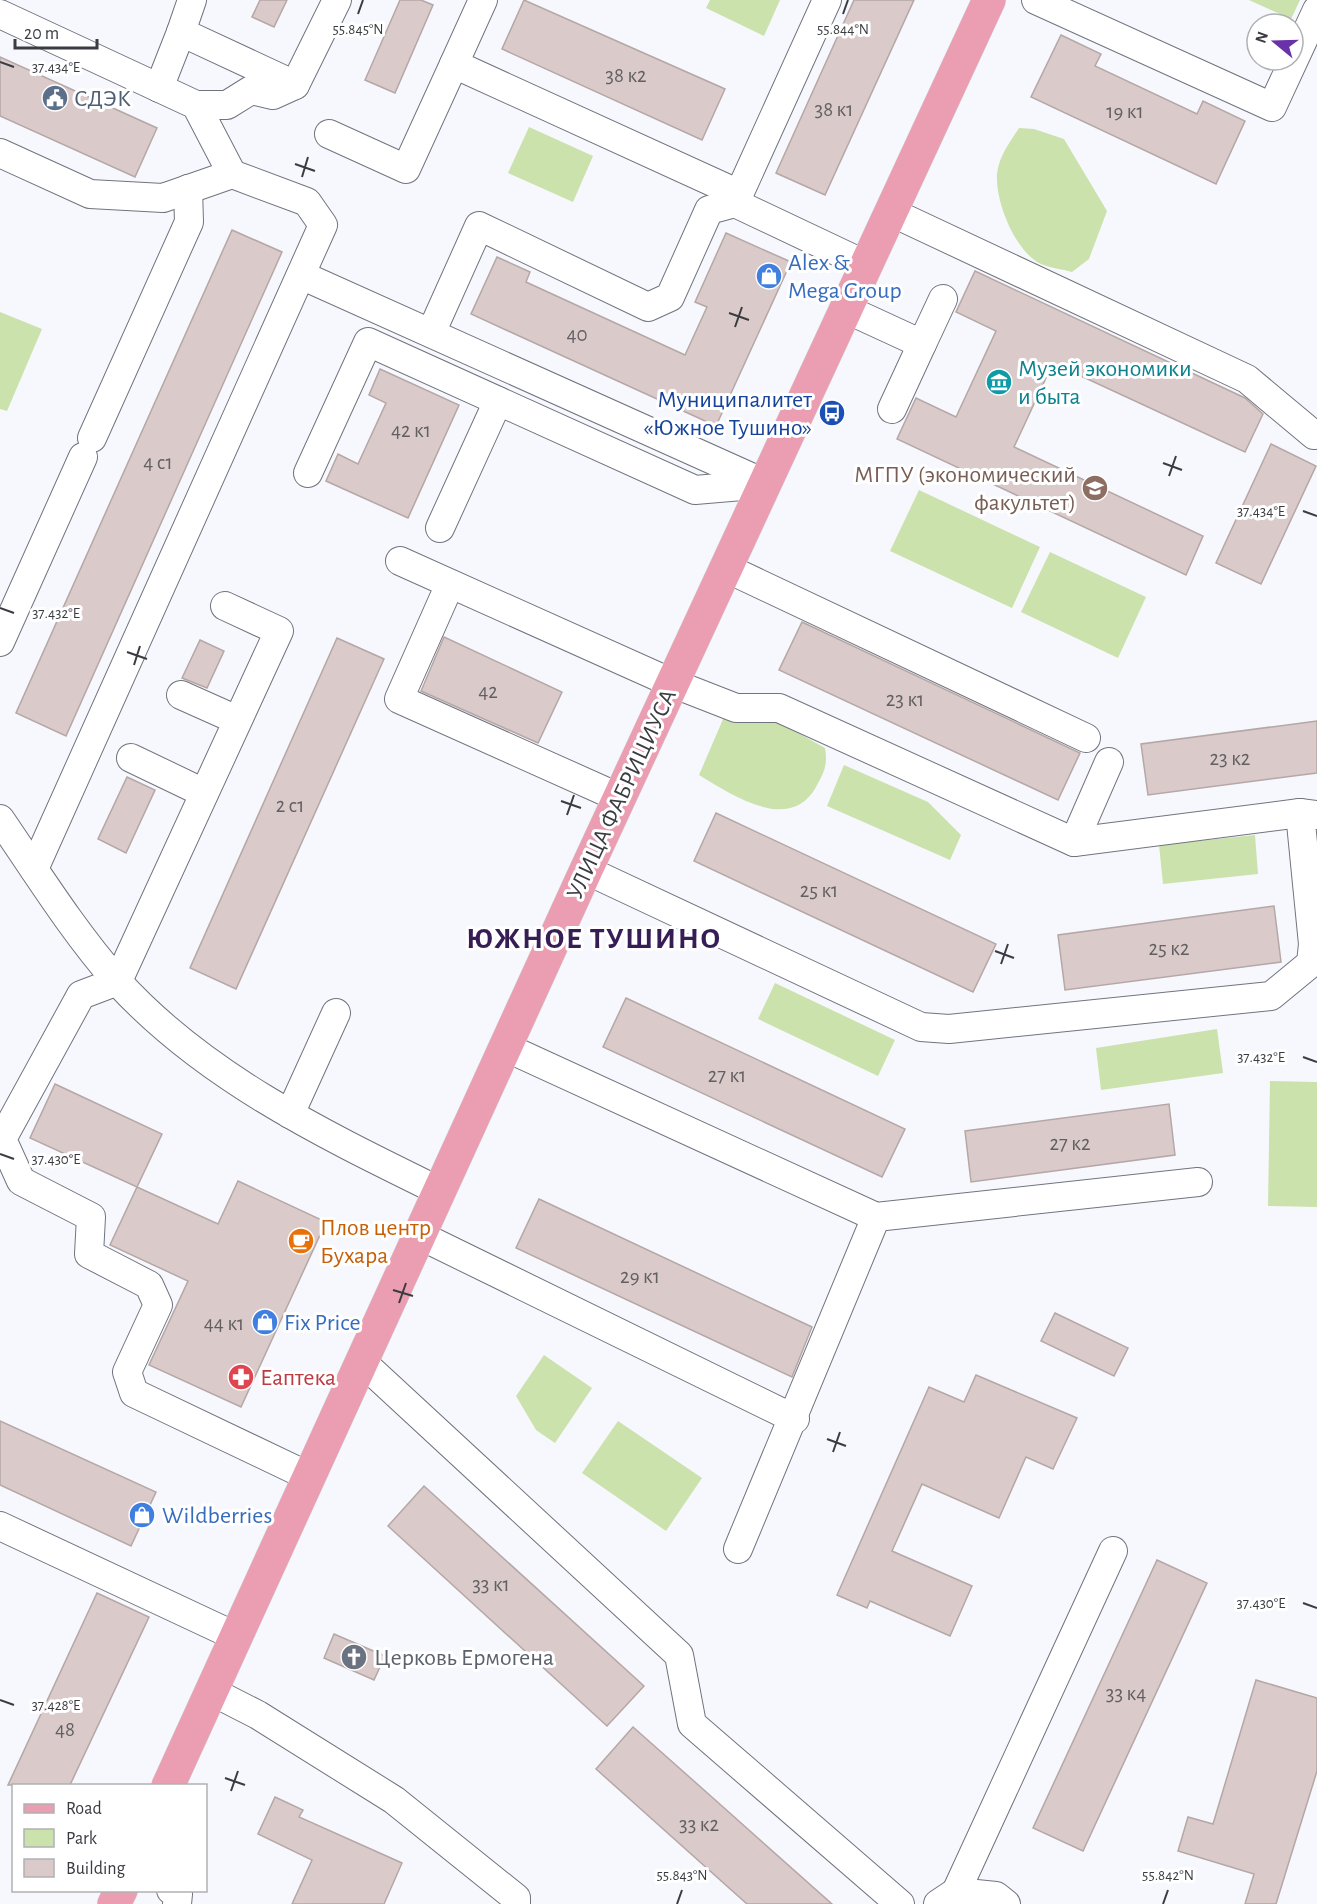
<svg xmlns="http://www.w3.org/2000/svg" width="1317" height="1904" font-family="'Alegreya Sans',sans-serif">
  <rect width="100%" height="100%" fill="#f7f8fd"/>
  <g fill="#cbe2ad">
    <path d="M 710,0 L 780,0 L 764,36 L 706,8 Z"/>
    <path d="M 1249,0 L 1300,0 L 1291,19 Z"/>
    <path d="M 529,127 L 593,156 L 573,202 L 508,173 Z"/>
    <path d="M 1019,128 L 1034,129 L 1064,139 L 1107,211 L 1089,259 L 1072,272 C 1062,269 1050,268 1041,264 C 1015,252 995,201 997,174 C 999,156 1010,142 1019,128 Z"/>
    <path d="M 0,312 L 42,329 L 7,411 L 0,409 Z"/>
    <path d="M 919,490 L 1040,547 L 1012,608 L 890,551 Z"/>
    <path d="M 1050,552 L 1146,597 L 1118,658 L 1021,612 Z"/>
    <path d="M 733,696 L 825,748 C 828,764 824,773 816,787 C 790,834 732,795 699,775 Z"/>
    <path d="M 844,765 L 928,802 L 961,835 L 950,860 L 827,806 Z"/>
    <path d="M 1255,835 L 1258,874 L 1163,884 L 1159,845 Z"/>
    <path d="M 775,983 L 895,1040 L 878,1076 L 758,1019 Z"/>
    <path d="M 1217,1029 L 1223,1073 L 1101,1090 L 1096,1048 Z"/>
    <path d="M 1270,1081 L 1317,1082 L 1317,1207 L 1268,1206 Z"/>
    <path d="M 544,1355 L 592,1388 L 555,1443 L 536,1430 L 516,1396 Z"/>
    <path d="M 618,1421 L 702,1478 L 666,1531 L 582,1473 Z"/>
  </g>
  <g fill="#dacbca" stroke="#b5a7a6" stroke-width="1.5">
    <path d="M 260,0 L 287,0 L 274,27 L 252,17 Z"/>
    <path d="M 400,0 L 421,0 L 433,5 L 395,93 L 365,80 Z"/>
    <path d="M 524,0 L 725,89 L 702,140 L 502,49 Z"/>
    <path d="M 854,0 L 914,0 L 825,195 L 776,173 Z"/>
    <path d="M 1061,35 L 1101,54 L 1095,66 L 1197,114 L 1203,101 L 1245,121 L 1216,184 L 1031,97 Z"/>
    <path d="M 0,57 L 157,128 L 135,177 L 0,116 Z"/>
    <path d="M 232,230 L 282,252 L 66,736 L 16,713 Z"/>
    <path d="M 726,233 L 791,262 L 716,426 L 471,314 L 497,257 L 530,272 L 526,282 L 685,355 L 707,307 L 695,302 Z"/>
    <path d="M 975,271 L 1245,398 L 1263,414 L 1245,452 L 1053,363 L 1014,447 L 1203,536 L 1186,575 L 897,439 L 916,398 L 956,417 L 996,331 L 956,312 Z"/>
    <path d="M 380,369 L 459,405 L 408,518 L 326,481 L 338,454 L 358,464 L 386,403 L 369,395 Z"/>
    <path d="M 1271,444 L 1316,466 L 1261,584 L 1216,563 Z"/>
    <path d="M 802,622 L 1080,753 L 1058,800 L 779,670 Z"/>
    <path d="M 444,637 L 562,692 L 538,743 L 421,691 Z"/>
    <path d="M 337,638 L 384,659 L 236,989 L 190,968 Z"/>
    <path d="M 200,640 L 224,651 L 207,688 L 182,678 Z"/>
    <path d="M 1317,721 L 1317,773 L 1148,795 L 1141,744 Z"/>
    <path d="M 127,777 L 155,790 L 126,853 L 98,839 Z"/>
    <path d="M 716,813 L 996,944 L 973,992 L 694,861 Z"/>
    <path d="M 1274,906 L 1281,962 L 1065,990 L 1058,935 Z"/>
    <path d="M 626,998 L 905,1129 L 882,1177 L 603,1047 Z"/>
    <path d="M 55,1084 L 162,1134 L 137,1187 L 30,1138 Z"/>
    <path d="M 1169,1104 L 1175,1155 L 971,1182 L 965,1131 Z"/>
    <path d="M 238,1181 L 326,1222 L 241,1407 L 149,1365 L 188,1281 L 110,1245 L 137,1187 L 218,1224 Z"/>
    <path d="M 539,1199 L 812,1327 L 792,1377 L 516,1248 Z"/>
    <path d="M 1055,1313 L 1128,1348 L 1114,1376 L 1041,1341 Z"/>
    <path d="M 976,1375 L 1077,1418 L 1053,1469 L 1026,1457 L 999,1518 L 922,1484 L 892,1551 L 972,1586 L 950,1636 L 870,1601 L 867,1608 L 837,1595 L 929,1387 L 964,1402 Z"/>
    <path d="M 0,1421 L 156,1492 L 131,1546 L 0,1485 Z"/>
    <path d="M 424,1486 L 644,1686 L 607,1726 L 388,1526 Z"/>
    <path d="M 1157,1560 L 1207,1583 L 1083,1851 L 1033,1828 Z"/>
    <path d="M 97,1593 L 149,1617 L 70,1785 L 8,1785 Z"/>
    <path d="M 334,1634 L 385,1656 L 374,1680 L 324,1658 Z"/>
    <path d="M 1256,1680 L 1317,1698 L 1317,1771 L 1276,1904 L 1245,1904 L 1254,1874 L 1178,1851 L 1188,1817 L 1213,1824 Z"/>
    <path d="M 633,1727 L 713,1798 L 832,1904 L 747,1904 L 596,1769 Z"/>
    <path d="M 275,1797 L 303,1810 L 299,1817 L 402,1863 L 384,1904 L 292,1904 L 312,1860 L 258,1834 Z"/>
  </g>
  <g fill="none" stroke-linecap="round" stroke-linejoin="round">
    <defs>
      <g id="minor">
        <path d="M 192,0 L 181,32 L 295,85"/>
        <path d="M 1036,0 L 1272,107 L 1317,10"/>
        <path d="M 0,14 L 196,105 L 232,174 L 307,202 L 323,225 L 34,869"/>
        <path d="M 454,64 L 483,0"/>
        <path d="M 159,88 L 181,32"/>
        <path d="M 196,105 L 227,105 L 251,90 L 273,95 L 295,85 L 337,0"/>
        <path d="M 329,134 L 406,169 L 454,64 L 739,194"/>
        <path d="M 0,153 L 90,194 L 163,198 L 232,174"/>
        <path d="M 735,203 L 827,0"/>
        <path d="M 891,212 L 1247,379 L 1314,435"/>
        <path d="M 301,275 L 764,483"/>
        <path d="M 846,309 L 922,344 L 943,299"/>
        <path d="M 431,333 L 479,226 L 648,307 L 670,297 L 709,210 L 735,203 L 866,265"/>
        <path d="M 892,409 L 922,344"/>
        <path d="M 92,438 L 189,222 L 188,189"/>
        <path d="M 308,473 L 368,342 L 695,490 L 765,484"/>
        <path d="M 440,528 L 498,401"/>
        <path d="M 400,561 L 672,683 L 736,708 L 779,708 L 1074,842 L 1300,813 L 1317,815"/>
        <path d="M 726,568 L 1086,738"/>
        <path d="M 450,584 L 399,699 L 620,798"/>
        <path d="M 225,606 L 279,631 L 118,981 L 81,995 L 2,1139 L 21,1181 L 91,1217 L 89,1254 L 149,1285 L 158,1305 L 127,1372 L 134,1393 L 308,1476"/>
        <path d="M 0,642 L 83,457"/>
        <path d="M 181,695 L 237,720"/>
        <path d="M 131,758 L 204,793"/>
        <path d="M 0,819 C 37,873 73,931 117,981 C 204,1077 325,1135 439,1191"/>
        <path d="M 1074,842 L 1109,762"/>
        <path d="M 586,870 L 921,1027 L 949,1029 L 1271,996 L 1311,963 L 1313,944 L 1300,813"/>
        <path d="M 505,1047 L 876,1217 L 1198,1182"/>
        <path d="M 290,1114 L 336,1013"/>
        <path d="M 419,1235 L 795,1419"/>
        <path d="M 361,1361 L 679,1655 L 692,1724 L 900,1904"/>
        <path d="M 0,1526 L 235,1636"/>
        <path d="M 738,1549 L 876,1217"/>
        <path d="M 211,1691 L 258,1715 L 394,1800 L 516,1898 L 516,1904"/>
        <path d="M 171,1890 L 178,1894 L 177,1904"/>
        <path d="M 956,1892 L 1113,1551"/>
        <path d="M 938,1904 L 956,1892 L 996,1896 L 1006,1904"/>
      </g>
      <g id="major">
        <path d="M 168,1786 L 586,870 L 989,0"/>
        <path d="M 114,1904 L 121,1890"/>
      </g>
    </defs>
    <use href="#minor" stroke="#70747e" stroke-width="30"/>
    <use href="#major" stroke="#d4d4d5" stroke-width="34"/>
    <use href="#minor" stroke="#fff" stroke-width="28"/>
    <use href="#major" stroke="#eb9eb2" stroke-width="33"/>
  </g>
  <path fill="none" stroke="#3a3c41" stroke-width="2" d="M 358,14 L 363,0M 843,14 L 848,0M 0,62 L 14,67M 295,164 L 315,171M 302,177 L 308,157M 729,313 L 749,320M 735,327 L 742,307M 1163,463 L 1182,470M 1169,476 L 1176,456M 1303,511 L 1317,516M 0,608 L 14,613M 127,652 L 147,659M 134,665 L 140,646M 561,801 L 581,808M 567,815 L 574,795M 995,951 L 1014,958M 1001,964 L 1008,944M 1303,1057 L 1317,1062M 0,1154 L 14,1159M 393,1290 L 413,1296M 399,1303 L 406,1283M 827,1439 L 846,1446M 833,1452 L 840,1432M 1303,1603 L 1317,1608M 0,1700 L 14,1705M 225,1778 L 245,1785M 231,1791 L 238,1771M 677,1904 L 682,1890M 1163,1904 L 1168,1890"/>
  <defs>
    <symbol id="civic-disc" viewBox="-11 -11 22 22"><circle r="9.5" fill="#5c6f8a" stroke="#fff"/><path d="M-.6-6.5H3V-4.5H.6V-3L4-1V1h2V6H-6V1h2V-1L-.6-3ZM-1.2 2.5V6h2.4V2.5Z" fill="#fff"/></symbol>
    <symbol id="shop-disc" viewBox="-11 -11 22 22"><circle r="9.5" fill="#3f7fe0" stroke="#fff"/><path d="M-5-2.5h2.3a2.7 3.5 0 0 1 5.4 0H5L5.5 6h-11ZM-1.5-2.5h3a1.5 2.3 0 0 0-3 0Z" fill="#fff"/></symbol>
    <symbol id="museum-disc" viewBox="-11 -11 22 22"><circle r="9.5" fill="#0f9aa8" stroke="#fff"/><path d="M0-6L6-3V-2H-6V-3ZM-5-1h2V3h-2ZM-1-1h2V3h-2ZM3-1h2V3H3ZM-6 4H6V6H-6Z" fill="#fff"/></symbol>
    <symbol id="bus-disc" viewBox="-11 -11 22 22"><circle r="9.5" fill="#1a4fb4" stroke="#fff"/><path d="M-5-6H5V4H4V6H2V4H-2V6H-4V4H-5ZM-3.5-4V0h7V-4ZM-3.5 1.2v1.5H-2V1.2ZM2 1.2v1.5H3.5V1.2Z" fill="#fff"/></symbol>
    <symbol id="university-disc" viewBox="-11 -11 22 22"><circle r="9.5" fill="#8d6e63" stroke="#fff"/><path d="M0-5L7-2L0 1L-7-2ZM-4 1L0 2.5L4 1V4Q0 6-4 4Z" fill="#fff"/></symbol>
    <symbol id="cafe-disc" viewBox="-11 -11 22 22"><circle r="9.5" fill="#e8710a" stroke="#fff"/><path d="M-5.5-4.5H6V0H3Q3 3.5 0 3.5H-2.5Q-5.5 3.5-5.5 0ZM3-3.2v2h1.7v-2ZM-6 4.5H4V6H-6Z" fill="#fff"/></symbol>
    <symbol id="pharmacy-disc" viewBox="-11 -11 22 22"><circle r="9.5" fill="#e0444e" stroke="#fff"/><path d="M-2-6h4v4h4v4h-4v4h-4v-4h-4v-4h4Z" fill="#fff"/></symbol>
    <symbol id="church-disc" viewBox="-11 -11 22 22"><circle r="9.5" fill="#6b7280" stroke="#fff"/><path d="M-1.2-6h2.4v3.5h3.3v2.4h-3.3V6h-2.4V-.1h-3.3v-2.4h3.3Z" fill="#fff"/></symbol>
  </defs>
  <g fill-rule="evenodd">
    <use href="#civic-disc" x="40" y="83" width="30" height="30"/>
    <use href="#shop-disc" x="754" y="261" width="30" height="30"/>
    <use href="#museum-disc" x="984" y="367" width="30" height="30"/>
    <use href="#bus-disc" x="817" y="398" width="30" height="30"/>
    <use href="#university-disc" x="1080" y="473" width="30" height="30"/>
    <use href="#cafe-disc" x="286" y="1226" width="30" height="30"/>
    <use href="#shop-disc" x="250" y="1307" width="30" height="30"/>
    <use href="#pharmacy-disc" x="226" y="1362" width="30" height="30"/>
    <use href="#shop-disc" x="127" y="1500" width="30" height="30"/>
    <use href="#church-disc" x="339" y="1642" width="30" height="30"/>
  </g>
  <g text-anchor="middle" stroke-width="6" stroke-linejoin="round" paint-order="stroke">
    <g font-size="21" fill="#626063">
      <text x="626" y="82">38 к2</text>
      <text x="834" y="116">38 к1</text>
      <text x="1125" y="118">19 к1</text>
      <text x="577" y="341">40</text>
      <text x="411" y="437">42 к1</text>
      <text x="158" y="469">4 с1</text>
      <text x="488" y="698">42</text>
      <text x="905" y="706">23 к1</text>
      <text x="1230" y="765">23 к2</text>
      <text x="290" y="812">2 с1</text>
      <text x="819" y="897">25 к1</text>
      <text x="1169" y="955">25 к2</text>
      <text x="727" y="1082">27 к1</text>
      <text x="1070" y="1150">27 к2</text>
      <text x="640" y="1283">29 к1</text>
      <text x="224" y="1330">44 к1</text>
      <text x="491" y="1591">33 к1</text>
      <text x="1126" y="1700">33 к4</text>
      <text x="65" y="1736">48</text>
      <text x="699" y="1831">33 к2</text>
    </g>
    <g font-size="24" fill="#4e5e75" stroke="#fff" text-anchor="start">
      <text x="74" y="106">СДЭК</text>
    </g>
    <g font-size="24" fill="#366cbe" stroke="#fff" text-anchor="start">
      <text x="788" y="270">Alex &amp;<tspan x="788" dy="28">Mega Group</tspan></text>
      <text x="284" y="1330">Fix Price</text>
      <text x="162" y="1523">Wildberries</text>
    </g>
    <g font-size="24" fill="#0d838f" stroke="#fff" text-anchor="start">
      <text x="1018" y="376">Музей экономики<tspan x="1018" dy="28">и быта</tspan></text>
    </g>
    <g font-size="24" fill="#164399" stroke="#fff" text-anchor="end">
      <text x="812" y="407">Муниципалитет<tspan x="812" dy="28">«Южное Тушино»</tspan></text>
    </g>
    <g font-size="24" fill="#785e54" stroke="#fff" text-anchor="end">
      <text x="1076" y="482">МГПУ (экономический<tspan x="1076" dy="28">факультет)</tspan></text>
    </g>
    <g font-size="24" fill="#3a3c41" stroke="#fff">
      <text transform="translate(621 794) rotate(-65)" y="8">УЛИЦА ФАБРИЦИУСА</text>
    </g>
    <g font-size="24" fill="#c56008" stroke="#fff" text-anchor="start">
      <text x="320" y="1235">Плов центр<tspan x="320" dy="28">Бухара</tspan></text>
    </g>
    <g font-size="24" fill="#be3a42" stroke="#fff" text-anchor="start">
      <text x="260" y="1385">Еаптека</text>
    </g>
    <g font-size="24" fill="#5b616d" stroke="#fff" text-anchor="start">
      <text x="374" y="1665">Церковь Ермогена</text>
    </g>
    <g font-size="30" font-weight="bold" letter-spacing="1.5" fill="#361d56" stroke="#fff">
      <text x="594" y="948">ЮЖНОЕ ТУШИНО</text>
    </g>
  </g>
  <g font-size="15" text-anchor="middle" fill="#3a3c41" stroke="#fff" stroke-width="6" stroke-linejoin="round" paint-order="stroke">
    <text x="358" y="34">55.845°N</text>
    <text x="843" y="34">55.844°N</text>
    <text x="56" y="72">37.434°E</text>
    <text x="1261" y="516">37.434°E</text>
    <text x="56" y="618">37.432°E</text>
    <text x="1261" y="1062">37.432°E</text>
    <text x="56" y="1164">37.430°E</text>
    <text x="1261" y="1608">37.430°E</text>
    <text x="56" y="1710">37.428°E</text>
    <text x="682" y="1880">55.843°N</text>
    <text x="1168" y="1880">55.842°N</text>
  </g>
  <rect x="12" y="1784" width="195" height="108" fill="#ffffff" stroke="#b0b1b3" stroke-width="1.5"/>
  <rect x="24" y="1804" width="30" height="9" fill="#eb9eb2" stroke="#b0b1b3" stroke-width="1.5"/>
  <text x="66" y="1814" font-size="18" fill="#3a3c41">Road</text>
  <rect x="24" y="1829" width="30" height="18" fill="#cbe2ad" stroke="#b0b1b3" stroke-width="1.5"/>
  <text x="66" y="1844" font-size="18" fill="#3a3c41">Park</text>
  <rect x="24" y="1859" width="30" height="18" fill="#dacbca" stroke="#b0b1b3" stroke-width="1.5"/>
  <text x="66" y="1874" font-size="18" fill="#3a3c41">Building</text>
  <g transform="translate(1275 42) rotate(289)"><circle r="28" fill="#ffffff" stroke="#b0b1b3" stroke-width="1.5"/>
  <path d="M0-4.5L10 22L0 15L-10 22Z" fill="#6932a8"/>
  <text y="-9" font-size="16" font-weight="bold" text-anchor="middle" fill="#3a3c41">N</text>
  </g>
  <path d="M15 39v9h82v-9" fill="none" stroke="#3a3c41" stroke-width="3"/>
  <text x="24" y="39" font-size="18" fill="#3a3c41" stroke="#ffffff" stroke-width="4.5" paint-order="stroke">20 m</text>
</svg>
